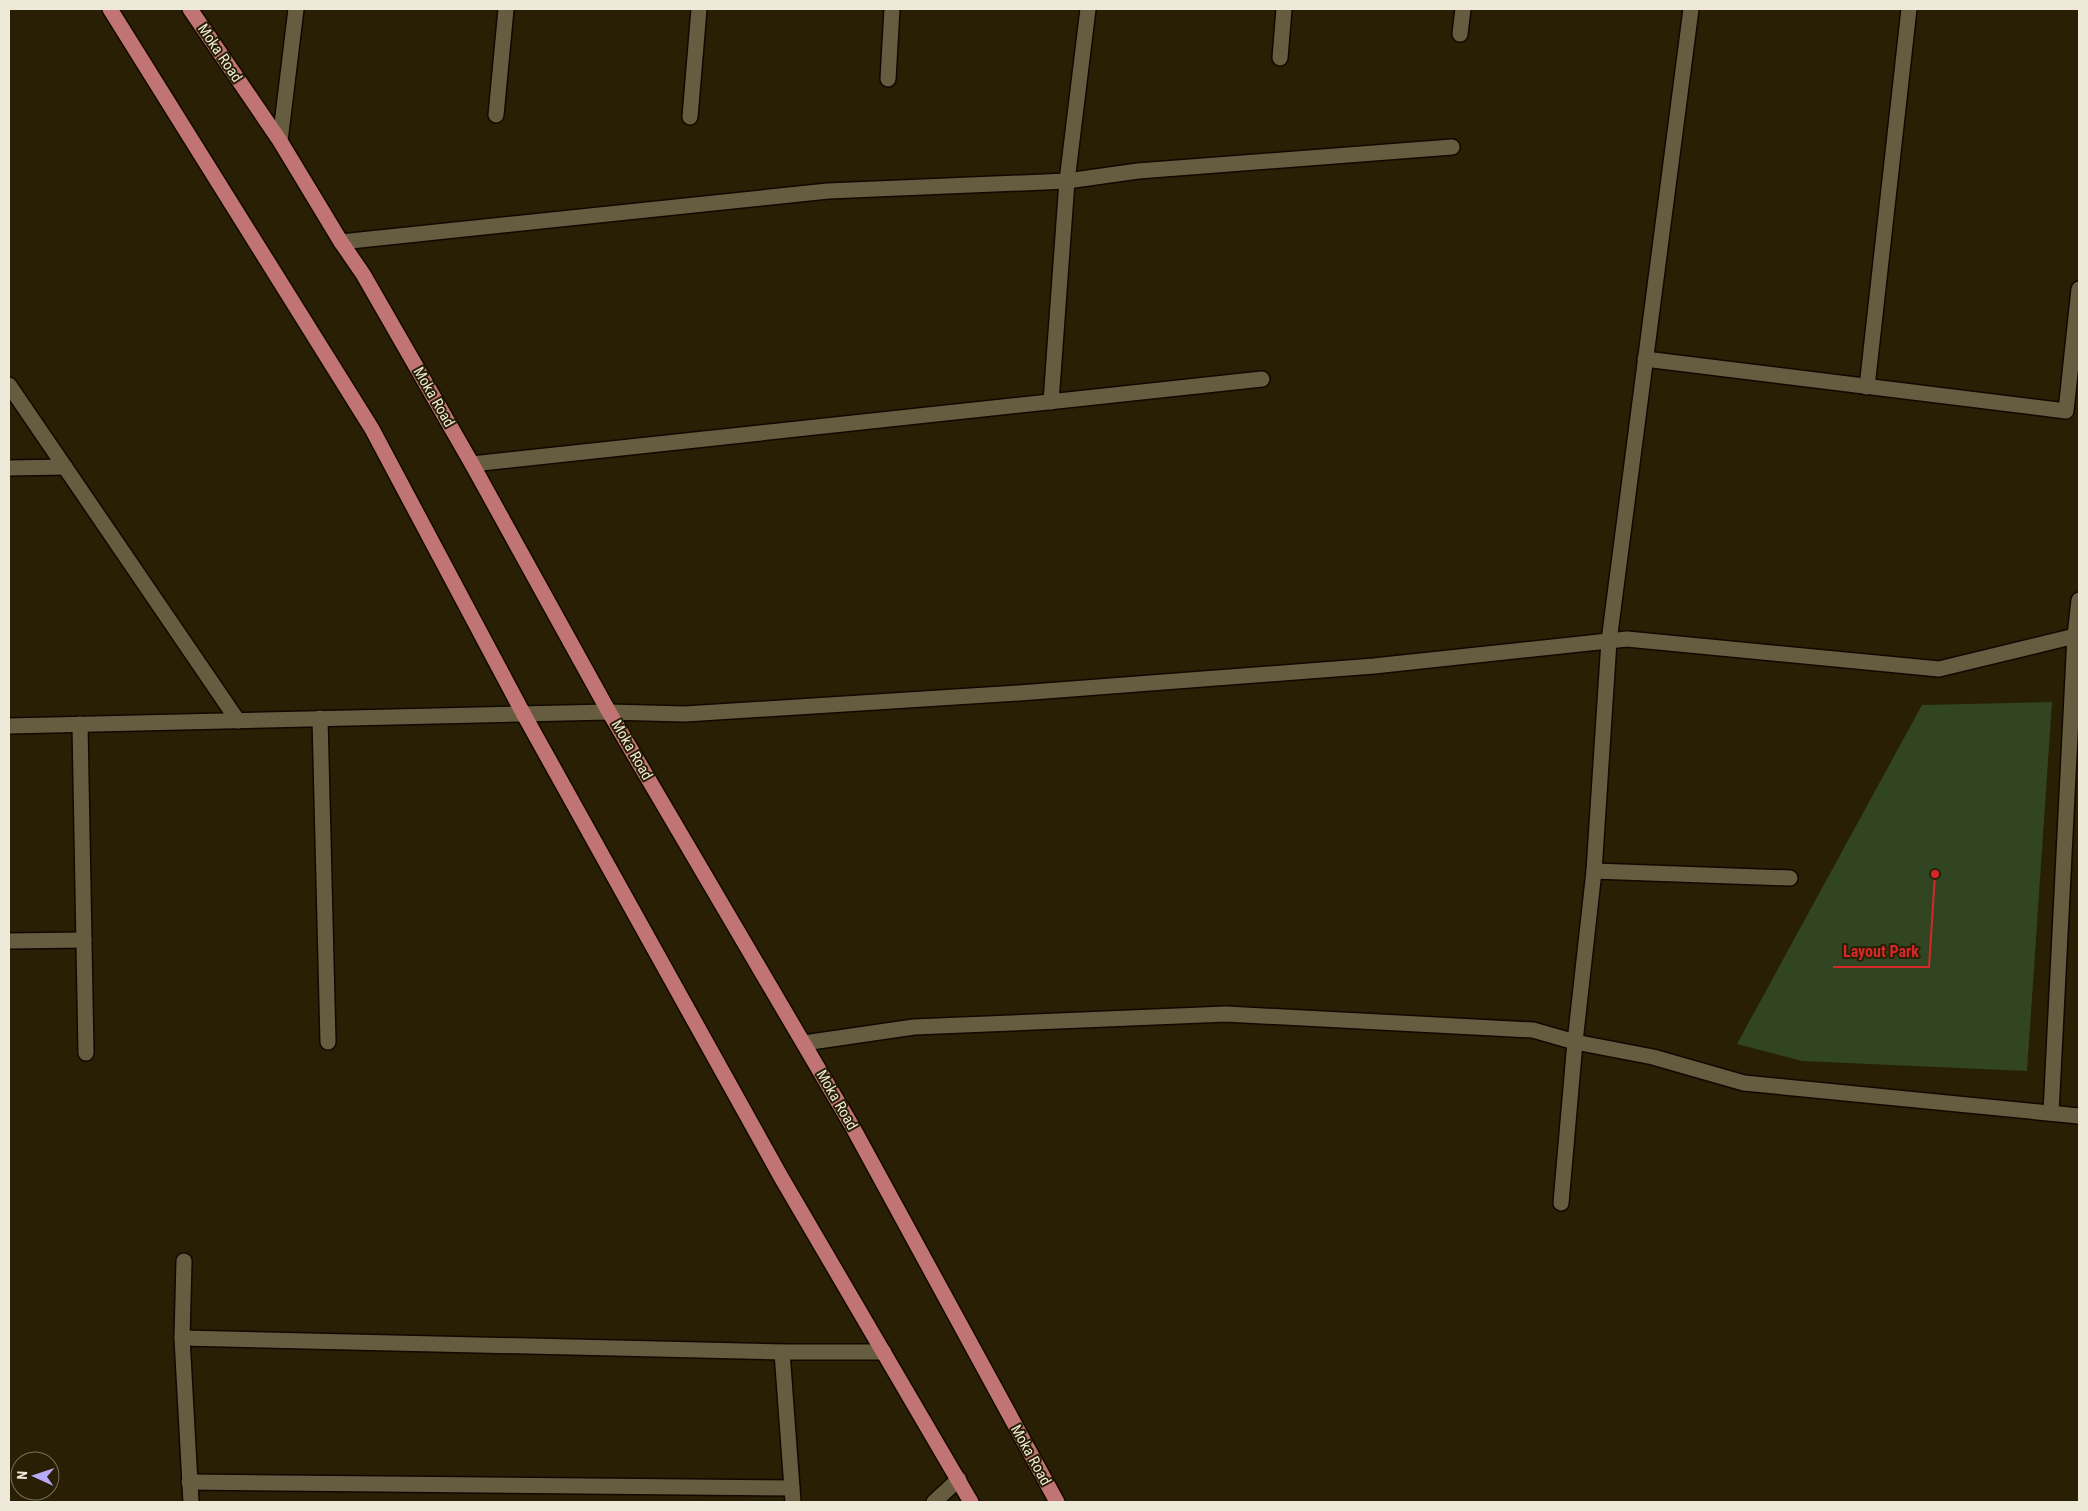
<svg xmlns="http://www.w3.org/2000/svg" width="2088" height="1511" font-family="'Roboto Condensed',sans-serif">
  <rect width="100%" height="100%" fill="#281f04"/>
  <path fill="#314522" d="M 2052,702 L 2027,1071 L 1802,1061 L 1737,1044 L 1922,705 Z"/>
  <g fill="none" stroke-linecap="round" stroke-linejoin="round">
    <defs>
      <g id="street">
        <path d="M 1460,34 L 1463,9"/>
        <path d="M 1280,58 L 1284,9"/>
        <path d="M 888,79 L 892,9"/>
        <path d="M 496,115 L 506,9"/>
        <path d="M 690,117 L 699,9"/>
        <path d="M 280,141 L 296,9"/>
        <path d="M 341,242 L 828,191 L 1067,181 L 1138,171 L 1452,147"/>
        <path d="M 1645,359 L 2066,411 L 2079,289"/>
        <path d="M 9,385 L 238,721"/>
        <path d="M 1867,387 L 1909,9"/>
        <path d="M 1051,402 L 1067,181 L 1088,9"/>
        <path d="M 472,464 L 1262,379"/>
        <path d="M 9,468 L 65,467"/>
        <path d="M 320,718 L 328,1042"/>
        <path d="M 80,724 L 86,1053"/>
        <path d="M 9,726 L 609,712 L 685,714 L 1019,693 L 1374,666 L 1627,639 L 1939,669 L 2075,636"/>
        <path d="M 1594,871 L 1790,878"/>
        <path d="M 9,941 L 84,940"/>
        <path d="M 804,1043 L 914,1027 L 1226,1014 L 1533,1030 L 1575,1042 L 1653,1057 L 1744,1083 L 2079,1116"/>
        <path d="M 2051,1113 L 2075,636 L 2079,600"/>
        <path d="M 1561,1203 L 1575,1042 L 1594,871 L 1609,641 L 1691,9"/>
        <path d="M 184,1261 L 182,1338 L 191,1502"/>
        <path d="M 182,1338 L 782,1352 L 884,1352"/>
        <path d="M 782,1352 L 793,1502"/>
        <path d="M 189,1482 L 792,1488"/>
        <path d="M 934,1502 L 959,1479"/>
      </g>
      <g id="primary">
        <path d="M 110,9 L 372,429 L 523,713 L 781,1177 L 971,1502"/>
        <path d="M 190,9 L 280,141 L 341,242 L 363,274 L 472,464 L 609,712 L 852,1126 L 1057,1502"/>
      </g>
    </defs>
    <use href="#street" stroke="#110900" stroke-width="18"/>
    <use href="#primary" stroke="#110900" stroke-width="18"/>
    <use href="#street" stroke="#665d40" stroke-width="15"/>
    <use href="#primary" stroke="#c07474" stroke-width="15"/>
  </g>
  <g text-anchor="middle" stroke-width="4" stroke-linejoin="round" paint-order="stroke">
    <g font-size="15" fill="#eee9d8" stroke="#281f04">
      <text transform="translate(220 53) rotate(56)" y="5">Moka Road</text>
      <text transform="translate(434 397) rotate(60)" y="5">Moka Road</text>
      <text transform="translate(632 750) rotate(60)" y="5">Moka Road</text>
      <text transform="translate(837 1100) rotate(60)" y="5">Moka Road</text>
      <text transform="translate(1031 1455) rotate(61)" y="5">Moka Road</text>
    </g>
  </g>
  <path fill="none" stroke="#d62828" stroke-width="2" d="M1935 874L1929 967H1833"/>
  <circle fill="#d62828" stroke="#281f04" stroke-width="2" cx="1935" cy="874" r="5"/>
  <g font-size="16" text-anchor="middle" font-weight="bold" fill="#d62828" stroke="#281f04" stroke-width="4" stroke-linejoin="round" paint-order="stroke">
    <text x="1881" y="957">Layout Park</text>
  </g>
  <rect width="2088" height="1511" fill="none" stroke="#eee9d8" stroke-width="20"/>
  <g transform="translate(35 1476) rotate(273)"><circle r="24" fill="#281f04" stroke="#777059"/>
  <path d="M0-4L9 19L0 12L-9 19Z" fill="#b7abf7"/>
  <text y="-8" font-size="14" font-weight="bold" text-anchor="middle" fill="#eee9d8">N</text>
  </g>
</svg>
